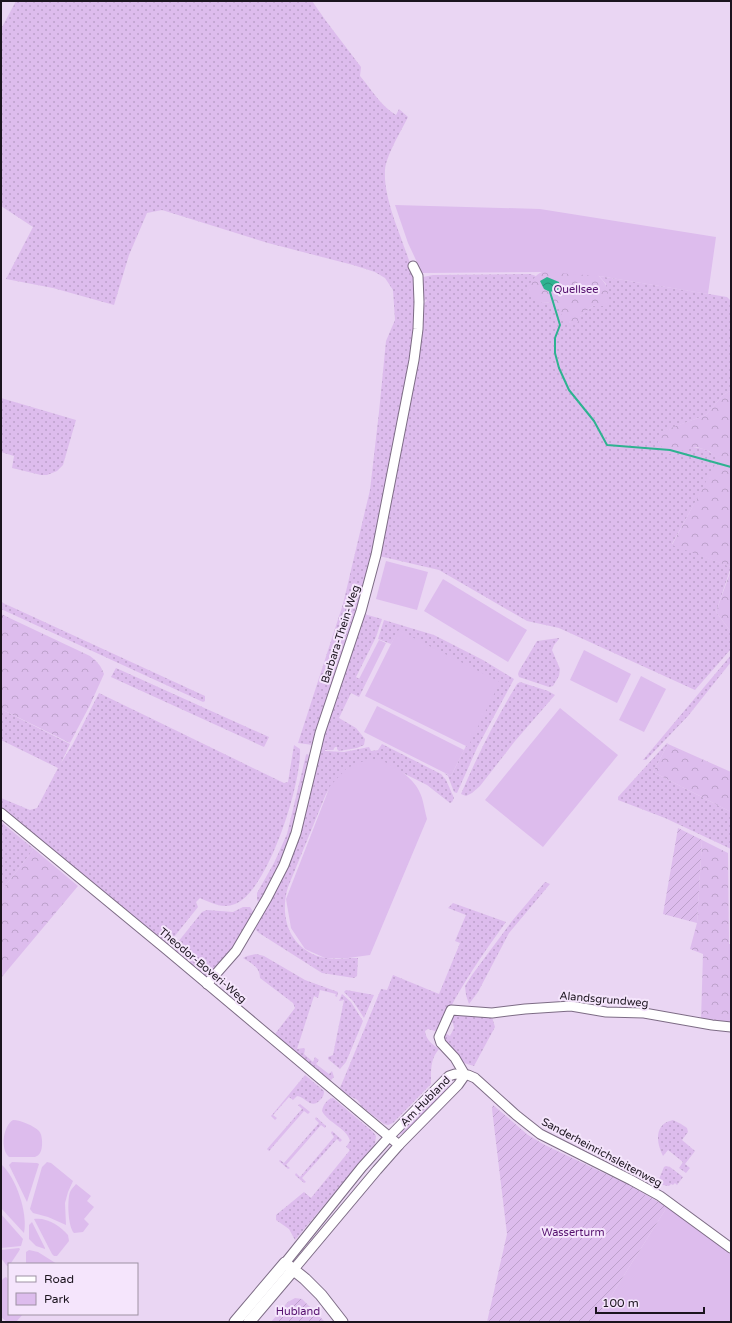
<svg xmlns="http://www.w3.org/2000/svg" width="732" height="1323" font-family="'Varela Round',sans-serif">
  <defs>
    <pattern id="grass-dots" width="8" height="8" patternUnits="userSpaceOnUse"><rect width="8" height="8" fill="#ddbced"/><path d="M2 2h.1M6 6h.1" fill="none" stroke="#bda1cb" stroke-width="1.8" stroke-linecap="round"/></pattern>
    <pattern id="forest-crowns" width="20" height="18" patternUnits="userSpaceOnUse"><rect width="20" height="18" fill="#ddbced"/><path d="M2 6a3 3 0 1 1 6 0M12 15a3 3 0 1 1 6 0" fill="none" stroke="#bda1cb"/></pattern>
    <pattern id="garden-furrows" width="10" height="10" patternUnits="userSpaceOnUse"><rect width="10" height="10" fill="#ddbced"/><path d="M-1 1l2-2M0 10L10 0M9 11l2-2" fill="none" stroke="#bda1cb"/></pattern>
    <pattern id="water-waves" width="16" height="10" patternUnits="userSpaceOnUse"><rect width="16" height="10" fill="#2eb290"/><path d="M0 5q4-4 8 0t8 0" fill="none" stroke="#269075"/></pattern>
  </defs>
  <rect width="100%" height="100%" fill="#ead6f3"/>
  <g fill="url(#grass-dots)">
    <path d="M 16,1 L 312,1 L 326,21 L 361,67 L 360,76 C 371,89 381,106 396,115 L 399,109 L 408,117 C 401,131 386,156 385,170 C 383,202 405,242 413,274 C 419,300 414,327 411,353 L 372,556 L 360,601 L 313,745 L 298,743 L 343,604 L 370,490 L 379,412 L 386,341 L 395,320 L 393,290 L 385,278 L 375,272 L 353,265 L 268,243 L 162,210 L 147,213 L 129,255 L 114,305 L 53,288 L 6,279 L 33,227 L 1,206 L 1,29 Z"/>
    <path d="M 530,274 L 536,276 L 534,281 L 542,303 L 556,302 L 559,308 L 580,316 L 593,306 L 608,306 L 606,284 L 599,276 L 727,297 L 731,301 L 730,391 L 723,395 L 706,415 L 661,432 L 685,449 C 701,446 706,448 719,459 L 672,544 L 731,567 L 716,612 L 731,632 L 731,649 L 695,690 L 559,628 L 527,621 L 439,570 L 379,556 L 404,434 L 423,305 L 427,300 L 422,301 L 422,281 L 423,277 L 433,275 Z"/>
    <path d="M 1,398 L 76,420 L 63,465 L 57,471 L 47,475 L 41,475 L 12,468 L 14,456 L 1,452 Z"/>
    <path d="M 1,602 L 205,696 L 205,701 L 203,702 L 1,609 Z"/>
    <path d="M 364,614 L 382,619 L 376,637 L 356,677 L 366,683 L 359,697 L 351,693 L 339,718 L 356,728 L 365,739 L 364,745 L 357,748 L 339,751 L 337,749 L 337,747 L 335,747 L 333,750 L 325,750 L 325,751 L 344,752 L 369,747 L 371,751 L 378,750 L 382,744 L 441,774 L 446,780 L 454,798 L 452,802 L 450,803 L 427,785 L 399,771 L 331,786 L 326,794 L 288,887 C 279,916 289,948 321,957 C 332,960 346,958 358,958 L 357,976 L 354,978 L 322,973 L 259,933 L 254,928 L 286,872 L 300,832 L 322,739 Z"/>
    <path d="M 384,620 L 434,635 L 483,660 L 514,679 L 477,748 L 457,793 L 454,792 L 448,776 L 444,773 L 451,776 L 466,746 L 468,747 L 398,631 L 391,644 L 378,639 Z"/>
    <path d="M 559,638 L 559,639 L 554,645 L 552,650 L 560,669 L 559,676 L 553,686 L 549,687 L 519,677 L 518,674 L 519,671 L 537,641 Z"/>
    <path d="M 731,655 L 731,662 L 688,716 L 646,760 L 643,760 Z"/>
    <path d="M 116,668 L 269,737 L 264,747 L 111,677 Z"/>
    <path d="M 520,682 L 548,691 L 555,695 L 515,741 L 480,786 L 472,793 L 466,796 L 461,794 C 477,756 496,719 517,684 Z"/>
    <path d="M 99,693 L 284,783 L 288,782 L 294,745 L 300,749 C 302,782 268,892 235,904 C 223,909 211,903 200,898 L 196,902 L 198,907 L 170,942 L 167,945 L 1,809 L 1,798 L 30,810 L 37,808 L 58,768 L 1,740 L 1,709 L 70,744 L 61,763 L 73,744 Z"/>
    <path d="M 667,743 L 668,744 L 653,772 L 731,812 L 731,849 L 665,818 L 618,800 L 618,797 Z"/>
    <path d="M 308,754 L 310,758 L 297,815 L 281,863 L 261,900 L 258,901 L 257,900 L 257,893 L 274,863 L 287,834 L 306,755 Z"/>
    <path d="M 1,822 L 34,849 L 1,891 Z"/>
    <path d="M 545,882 L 550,884 L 509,933 L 478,992 L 469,1004 L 466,995 L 465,986 L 472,975 L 512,921 Z"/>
    <path d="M 453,903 L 506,922 C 480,958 458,989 440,1029 L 435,1031 L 428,1029 L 425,1031 C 426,1040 432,1044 439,1049 C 430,1059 431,1071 431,1084 L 393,1123 L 388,1125 L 384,1124 L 361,1106 C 359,1098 353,1099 348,1095 C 345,1093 342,1091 340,1088 L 381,989 L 387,990 L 393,975 L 439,994 L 460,943 L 455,941 L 466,915 L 448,908 Z"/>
    <path d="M 243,907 L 250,907 L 254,913 L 233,948 L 208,978 L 173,950 L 174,947 L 202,912 L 207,910 L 233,912 Z"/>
    <path d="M 256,954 L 264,956 L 305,980 L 338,992 L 337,997 L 335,996 L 336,994 L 320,990 L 318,998 L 314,996 L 297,1049 L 304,1048 L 305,1049 L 304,1054 L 313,1062 L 315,1057 L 319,1060 L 316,1064 L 329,1074 L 332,1071 L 334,1077 L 330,1081 L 275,1034 L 295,1008 L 293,1003 L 260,978 C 260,967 251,963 243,958 L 247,956 Z"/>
    <path d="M 346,990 L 374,995 L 364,1018 L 353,1001 L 344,992 Z"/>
    <path d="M 342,994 L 351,1002 L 363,1021 L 346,1062 L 340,1069 L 328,1059 L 328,1057 L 333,1055 L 344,1000 L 339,1001 Z"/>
    <path d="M 491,1014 L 495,1027 L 474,1066 L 464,1063 L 443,1041 L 445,1033 L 450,1036 L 454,1028 L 453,1023 L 448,1020 L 451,1015 Z"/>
    <path d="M 305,1075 L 324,1091 C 324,1095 323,1097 320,1100 C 311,1110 306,1097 297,1096 L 293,1100 L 289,1097 L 273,1115 L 277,1118 L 275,1120 L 271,1116 Z"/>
    <path d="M 448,1083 L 452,1086 L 450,1088 L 404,1133 L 397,1135 Z"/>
    <path d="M 333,1098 L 373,1132 L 376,1136 L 375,1144 L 295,1240 L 289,1229 L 276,1220 L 276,1215 L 304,1192 L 311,1198 L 350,1150 L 346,1147 L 350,1141 C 347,1128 328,1123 322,1111 C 323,1105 327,1099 333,1098 Z"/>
    <path d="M 300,1104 L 310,1112 L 308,1114 L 304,1111 L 269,1151 L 267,1149 L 302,1109 L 298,1105 Z"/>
    <path d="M 316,1117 L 326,1126 L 325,1128 L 321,1125 L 286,1165 L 290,1168 L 288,1169 L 279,1161 L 280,1160 L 284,1163 L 319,1123 L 315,1119 Z"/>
    <path d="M 673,1120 L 681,1124 L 687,1128 L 688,1132 L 682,1140 L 695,1151 L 685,1164 L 690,1168 L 686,1173 L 679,1168 L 683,1162 L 668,1150 L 663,1156 C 656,1142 654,1124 673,1120 Z"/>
    <path d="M 332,1131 L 342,1140 L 340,1142 L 337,1139 L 302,1178 L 306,1182 L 304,1183 L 295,1175 L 296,1173 L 300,1177 L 334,1137 L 331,1133 Z"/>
    <path d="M 666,1166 L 670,1167 L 683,1177 L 677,1185 L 675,1183 L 673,1185 L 671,1184 L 669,1186 L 657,1184 L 664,1167 Z"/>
  </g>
  <g fill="url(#forest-crowns)">
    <path d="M 556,268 L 593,270 C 607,285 609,285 608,306 L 593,306 L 580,316 L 577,324 L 566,325 L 556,302 L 542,303 L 529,293 L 528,285 C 532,282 533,279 537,275 C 541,271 550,270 556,268 Z"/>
    <path d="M 730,391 L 731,392 L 731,567 L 672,545 L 718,459 L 709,451 L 697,447 L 669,454 L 658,443 L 660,432 L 706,415 L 723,395 Z"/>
    <path d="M 731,570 L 731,632 L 716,612 Z"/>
    <path d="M 1,614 L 90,656 C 97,661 101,666 104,674 L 90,705 L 70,743 L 1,709 Z"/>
    <path d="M 668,744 L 731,772 L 731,812 L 653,772 Z"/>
    <path d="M 702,840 L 728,853 L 729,944 L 731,944 L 731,1022 L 701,1020 L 703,954 L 690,949 L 697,923 Z"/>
    <path d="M 34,849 L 78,886 L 1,978 L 1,891 Z"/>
  </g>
  <g fill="#ddbced">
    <path d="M 395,205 L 540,209 L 716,237 L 708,294 L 599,276 L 543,272 L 422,273 L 408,243 Z"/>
    <path d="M 386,561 L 428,572 L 417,610 L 376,599 Z"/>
    <path d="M 443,579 L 527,630 L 508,662 L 424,611 Z"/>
    <path d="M 398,630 L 500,682 L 468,747 L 365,696 Z"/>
    <path d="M 379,640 L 386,643 L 366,683 L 359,679 Z"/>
    <path d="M 584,650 L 631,674 L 617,703 L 570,680 Z"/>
    <path d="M 641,676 L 666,689 L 644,732 L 619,720 Z"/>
    <path d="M 377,706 L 464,750 L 451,776 L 364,732 Z"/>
    <path d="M 560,708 L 618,755 L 543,847 L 485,800 Z"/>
    <path d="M 379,759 C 397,768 416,778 422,798 C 424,805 425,812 427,819 L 370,955 L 348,958 L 325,958 L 305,949 L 291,928 L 286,899 L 330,786 L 347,768 L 364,761 Z"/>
    <path d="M 13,1120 C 21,1120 34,1126 39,1131 C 43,1135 43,1149 40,1153 C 39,1155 37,1156 35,1157 L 9,1157 C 0,1149 3,1126 13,1120 Z"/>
    <path d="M 12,1162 L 37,1163 L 39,1164 L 27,1202 L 9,1165 Z"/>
    <path d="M 47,1162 L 51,1163 L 73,1181 L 68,1192 L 65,1203 L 66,1225 L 48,1217 L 33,1213 L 30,1209 L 42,1167 Z"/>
    <path d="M 1,1164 C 16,1177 28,1213 24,1233 L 1,1208 Z"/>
    <path d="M 76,1184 L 91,1196 L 87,1201 L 94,1207 L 84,1219 L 89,1224 L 83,1232 L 74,1233 C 68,1227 67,1200 70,1192 C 71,1189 74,1187 76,1184 Z"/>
    <path d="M 667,1207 L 731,1253 L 731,1322 L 596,1322 L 616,1288 Z"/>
    <path d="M 1,1214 L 23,1239 L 21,1246 L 1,1248 Z"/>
    <path d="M 34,1219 C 47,1217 60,1226 68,1235 L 69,1241 L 57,1256 L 54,1256 L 52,1254 Z"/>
    <path d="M 32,1222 L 45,1248 L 45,1249 L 36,1246 L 29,1239 L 29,1225 Z"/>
    <path d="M 19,1248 L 20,1249 L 19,1251 L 9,1266 L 7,1266 L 1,1258 L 1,1250 Z"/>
    <path d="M 29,1250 L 38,1252 L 57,1264 L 26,1264 L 26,1252 Z"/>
    <path d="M 6,1277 L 9,1280 L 9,1314 L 23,1314 L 16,1322 L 7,1322 L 1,1317 L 1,1281 L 4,1278 Z"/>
  </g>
  <g fill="url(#garden-furrows)">
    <path d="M 678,828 L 702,840 L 697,923 L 663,914 Z"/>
    <path d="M 493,1105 L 528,1135 L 545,1145 L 629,1185 L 667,1207 L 616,1288 L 596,1322 L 487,1322 L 507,1234 L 492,1109 Z"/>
    <path d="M 295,1298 L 302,1299 L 325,1322 L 271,1322 L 288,1302 Z"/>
  </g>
  <path fill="url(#water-waves)" d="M 547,277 L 559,282 L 560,286 L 558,290 L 550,292 L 544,289 L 540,281 Z"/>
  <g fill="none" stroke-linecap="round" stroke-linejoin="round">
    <path stroke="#2eb290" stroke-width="2" d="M 550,292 L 560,325 L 555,338 L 555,353 L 559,368 L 569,390 L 594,421 L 607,445 L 670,450 L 731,467"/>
    <defs>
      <g id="minor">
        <path d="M 1,813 L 167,950 L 399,1145"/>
        <path d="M 207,984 L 236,951 L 267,898 L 284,865 L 296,833 L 320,733 L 361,611 L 376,555 L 414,360 L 418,329 L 419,302 L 418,276 L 413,266"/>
        <path d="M 465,1075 L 455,1058 L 441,1043 L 439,1037 L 451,1010 L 492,1013 L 525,1009 L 571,1006 L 606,1012 L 644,1013 L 712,1025 L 731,1027"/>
        <path d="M 285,1263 L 362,1167 L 389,1137 L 437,1088 L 449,1076 L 455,1074 L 468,1075 L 475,1078 L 516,1115 L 540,1134 L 631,1180 L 660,1196 L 731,1248"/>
        <path d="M 294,1269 L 377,1170 L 399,1145 L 458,1085 L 465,1075"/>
      </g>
      <g id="tertiary">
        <path d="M 235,1322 L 285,1263 L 305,1279 L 321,1295 L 342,1322"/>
        <path d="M 249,1322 L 294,1269"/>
      </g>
    </defs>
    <use href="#minor" stroke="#7d6c85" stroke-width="11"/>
    <use href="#tertiary" stroke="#7d6c85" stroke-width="13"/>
    <use href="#minor" stroke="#fff" stroke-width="9"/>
    <use href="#tertiary" stroke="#fff" stroke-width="11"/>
  </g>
  <g text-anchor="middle" stroke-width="4" stroke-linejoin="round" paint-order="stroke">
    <g font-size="11" fill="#55116e" stroke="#f5e5fc">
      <text x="576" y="293">Quellsee</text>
      <text x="573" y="1236">Wasserturm</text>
      <text x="298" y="1315">Hubland</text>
    </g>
    <g font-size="11" fill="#1b141e" stroke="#f5e5fc">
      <text transform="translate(340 634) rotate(-72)" y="4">Barbara-Thein-Weg</text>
      <text transform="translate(203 965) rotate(40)" y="4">Theodor-Boveri-Weg</text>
      <text transform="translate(604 999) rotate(5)" y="4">Alandsgrundweg</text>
      <text transform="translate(425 1101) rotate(-45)" y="4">Am Hubland</text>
      <text transform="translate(602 1152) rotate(28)" y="4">Sanderheinrichsleitenweg</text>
    </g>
  </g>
  <rect width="732" height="1323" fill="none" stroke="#1b141e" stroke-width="4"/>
  <rect x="8" y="1263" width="130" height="52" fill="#f5e5fc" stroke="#9e91a3"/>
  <rect x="16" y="1276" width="20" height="6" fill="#ffffff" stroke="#9e91a3"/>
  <text x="44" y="1283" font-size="12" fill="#1b141e">Road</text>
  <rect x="16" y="1293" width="20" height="12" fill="#ddbced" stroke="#9e91a3"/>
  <text x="44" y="1303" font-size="12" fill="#1b141e">Park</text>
  <path d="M596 1307v6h108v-6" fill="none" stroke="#1b141e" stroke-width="2"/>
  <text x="602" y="1307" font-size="12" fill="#1b141e" stroke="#f5e5fc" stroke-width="3" paint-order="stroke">100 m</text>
</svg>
